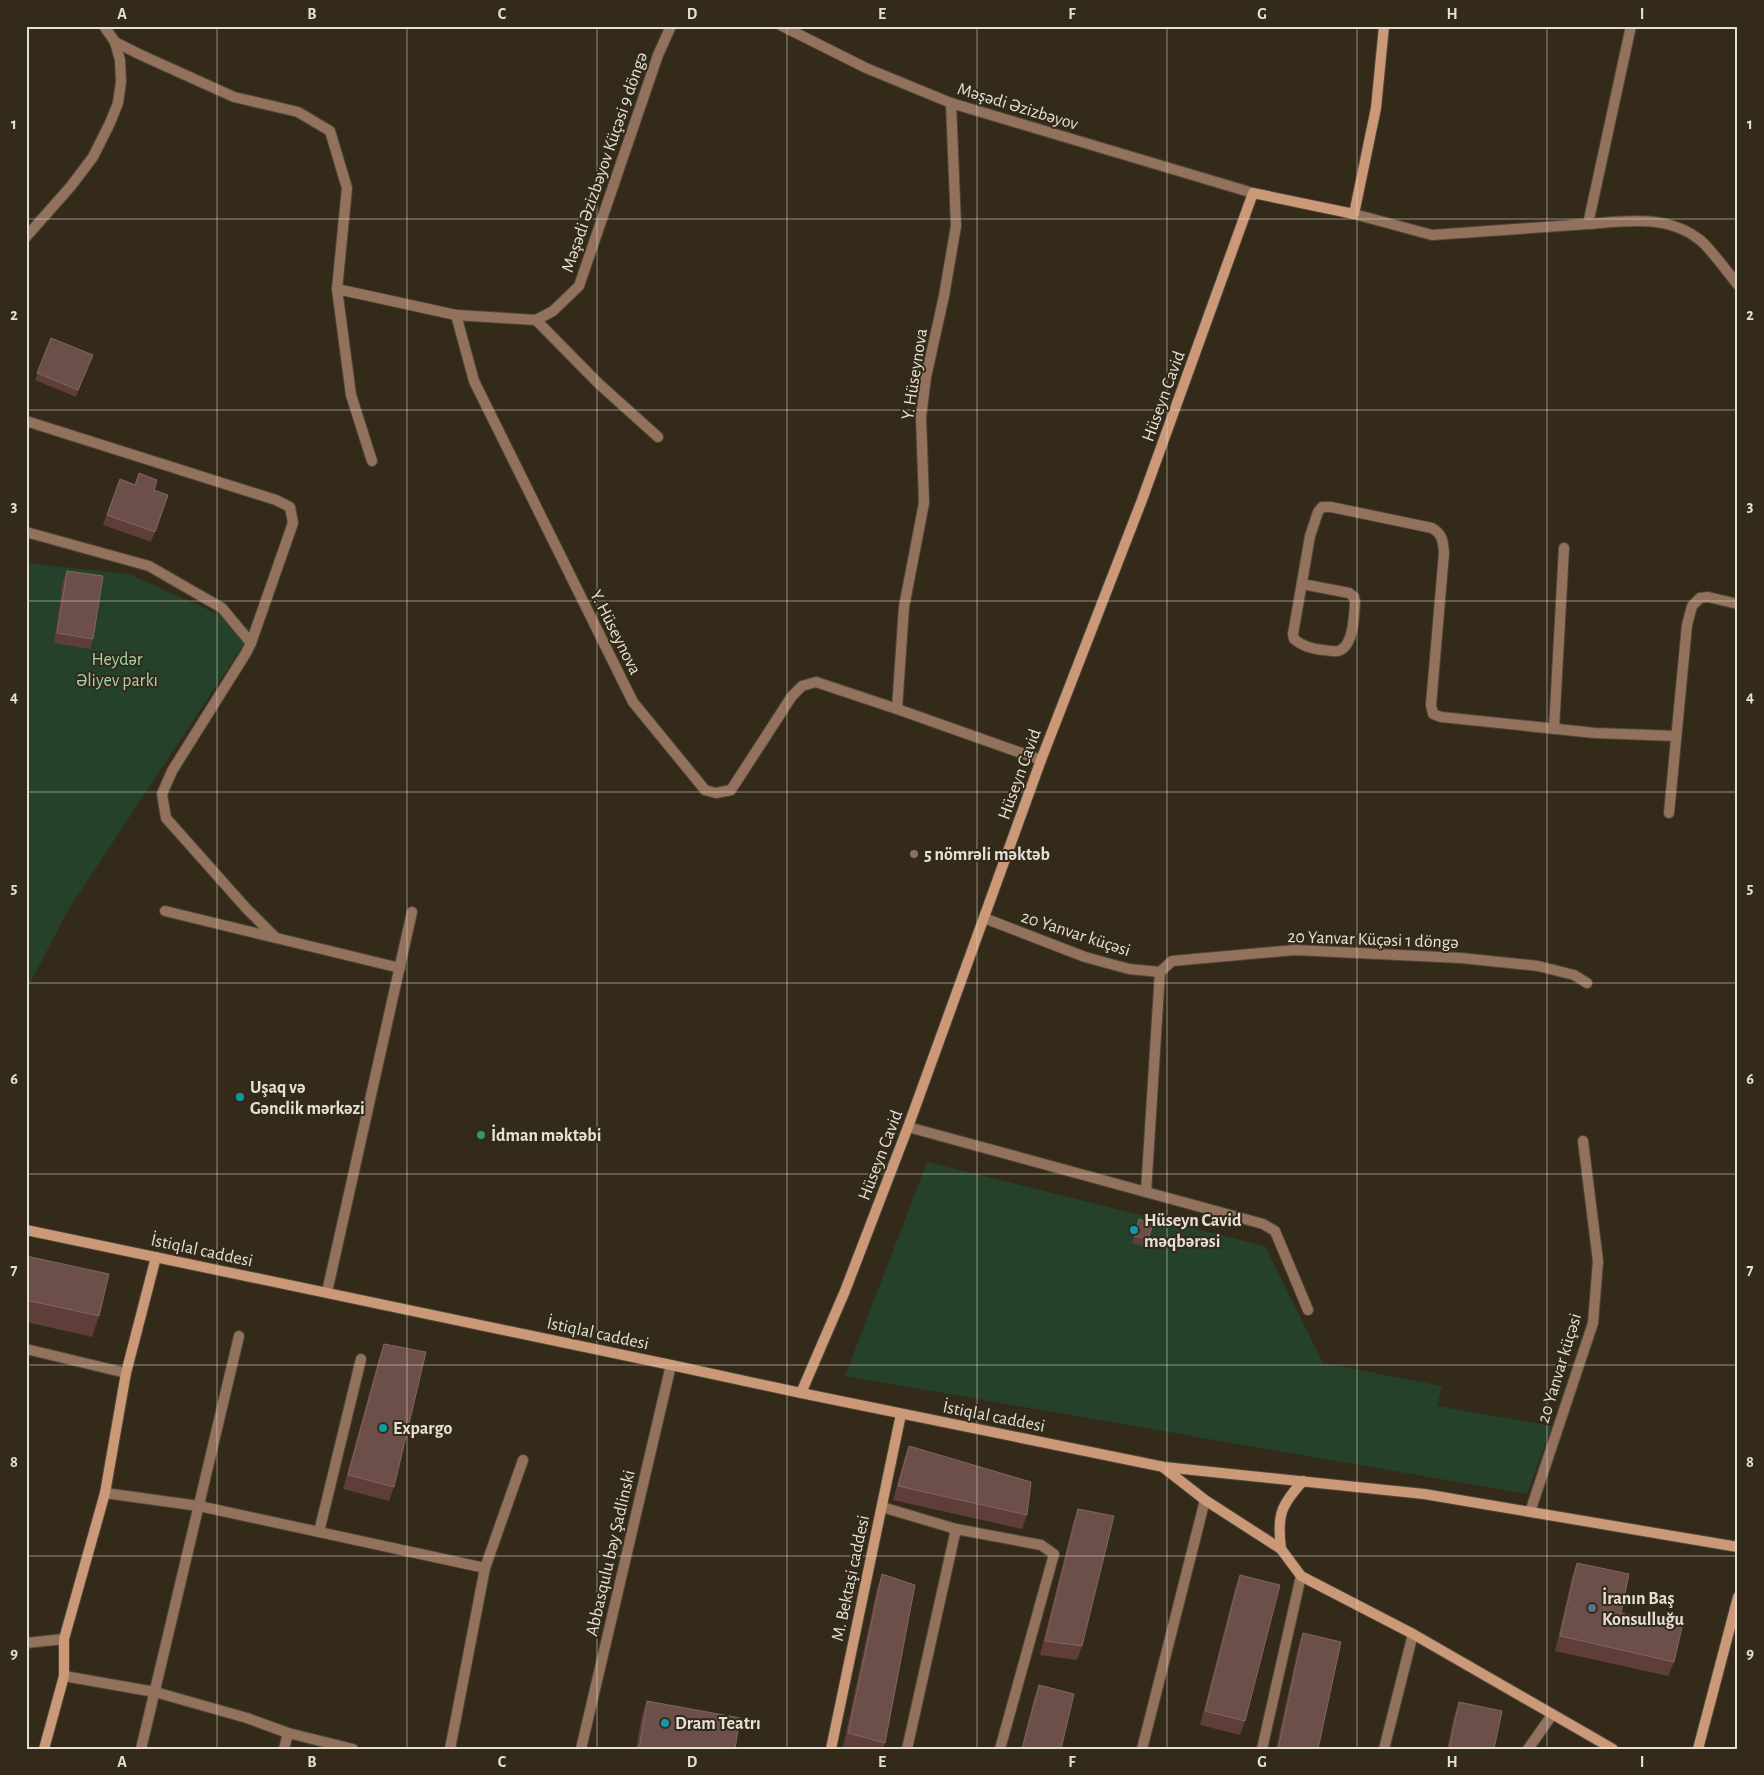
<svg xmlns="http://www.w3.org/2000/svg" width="1764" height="1775" font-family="'Alegreya Sans',sans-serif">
  <rect width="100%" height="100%" fill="#332a1a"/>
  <g fill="#26412a">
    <path d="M 26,563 L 129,574 L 253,630 L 68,910 L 26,991 Z"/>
    <path d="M 927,1162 L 1265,1246 L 1323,1363 L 1442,1386 L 1437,1406 L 1552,1426 L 1527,1494 L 845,1376 Z"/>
  </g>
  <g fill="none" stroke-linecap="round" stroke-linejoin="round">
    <defs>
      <g id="lane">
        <path d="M 1302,584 L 1349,593 L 1354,597 L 1355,602 C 1354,615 1354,647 1338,651 C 1334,652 1327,650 1323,650 C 1312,649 1302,646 1294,639 L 1293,634 L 1310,536 L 1318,512 L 1322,507 L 1331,507 L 1432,528 C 1442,534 1443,540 1444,553 L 1431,705 L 1433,714 L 1441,717 L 1595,733 L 1676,736"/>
        <path d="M 1554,729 L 1564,548"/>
        <path d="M 1669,813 L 1687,625 L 1692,606 L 1700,598 L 1708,597 L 1738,604"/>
        <path d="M 908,1127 L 1263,1224 L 1275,1231 L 1308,1310"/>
        <path d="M 26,1349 L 126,1373"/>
        <path d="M 882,1507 L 956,1529 L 907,1749"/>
        <path d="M 956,1529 L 1041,1545 L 1054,1554 L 1000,1749"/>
        <path d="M 319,1532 L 361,1359"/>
        <path d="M 26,1643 L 64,1639"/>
        <path d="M 1262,1749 L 1301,1576"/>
        <path d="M 1528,1749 L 1552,1715"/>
      </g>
      <g id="street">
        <path d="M 104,26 L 115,42 L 141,55 L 234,97 L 298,112 L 330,131 L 347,188 L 337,289 L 456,315"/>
        <path d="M 782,26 L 866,68 L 951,103 L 1253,193"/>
        <path d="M 1354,214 L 1432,235 L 1588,224 L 1631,26"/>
        <path d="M 1588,224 C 1627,221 1667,214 1700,240 C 1711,249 1728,273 1738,285"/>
        <path d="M 26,237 L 71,186 L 93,157 L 110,123 L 118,103 L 121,82 L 120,60 L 115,42"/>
        <path d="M 337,289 L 351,395 L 372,461"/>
        <path d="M 536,320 L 456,315 L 474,381 L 633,702 L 705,790 L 716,793 L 731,790 L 792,696 L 802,686 L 816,682 L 897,709 L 1041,760"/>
        <path d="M 536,320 L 553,311 L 579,286 L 658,55 L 671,26"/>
        <path d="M 536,320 L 598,383 L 658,437"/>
        <path d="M 26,421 L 276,500 L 290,507 L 293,523 L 251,643"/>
        <path d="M 26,532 L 149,566 L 222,608 L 251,643 L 246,653 L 172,771 L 162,794 L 166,818 L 246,908 L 276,938"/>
        <path d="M 897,709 L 904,607 L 924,503 L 921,417 L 926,377 L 944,296 L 956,226 L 951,103"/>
        <path d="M 165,911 L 400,968"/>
        <path d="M 984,918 L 1085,957 L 1129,969 L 1160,972"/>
        <path d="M 1160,972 L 1172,961 L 1295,950 L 1461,958 L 1538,966 L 1574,975 L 1587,983"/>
        <path d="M 1146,1192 L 1160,972"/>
        <path d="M 327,1292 L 412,912"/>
        <path d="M 105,1493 L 199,1506 L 485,1568"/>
        <path d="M 1530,1512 L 1593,1323 L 1598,1261 L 1583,1141"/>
        <path d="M 64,1676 L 155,1692 L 247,1718 L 288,1733 L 284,1749"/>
        <path d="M 288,1733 L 353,1749"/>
        <path d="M 141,1749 L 239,1336"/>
        <path d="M 450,1749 L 485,1568 L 523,1460"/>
        <path d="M 581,1749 L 671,1365"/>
        <path d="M 1142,1749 L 1205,1500"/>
        <path d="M 1384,1749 L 1413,1634"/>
      </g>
      <g id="secondary">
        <path d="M 26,1230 L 671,1365 L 801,1393 L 1164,1467 L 1424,1494 L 1738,1547"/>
        <path d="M 801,1393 L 845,1291 L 908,1127 L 1041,760 L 1142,500 L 1253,193 L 1354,214 L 1376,108 L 1384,26"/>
        <path d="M 1164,1468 L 1205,1500 L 1281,1549 L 1301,1576 L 1413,1634 L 1613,1749"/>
        <path d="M 1281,1549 C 1277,1516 1280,1506 1303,1481"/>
        <path d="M 44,1749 L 64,1676 L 64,1639 L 105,1493 L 126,1373 L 156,1257"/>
        <path d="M 831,1749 L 901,1414"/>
        <path d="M 1698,1749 L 1738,1597"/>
      </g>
    </defs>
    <use href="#lane" stroke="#4f4738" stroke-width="12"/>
    <use href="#street" stroke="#4f4738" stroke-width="12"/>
    <use href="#secondary" stroke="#4f4738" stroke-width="12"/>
    <use href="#lane" stroke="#92725d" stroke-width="10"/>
    <use href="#street" stroke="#92725d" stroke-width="10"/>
    <use href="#secondary" stroke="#cc9978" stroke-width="10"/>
  </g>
  <g fill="#5f3d39">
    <path d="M 51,338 L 90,362 L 76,397 L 35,380 Z"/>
    <path d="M 120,479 L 168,495 L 151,542 L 103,525 Z"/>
    <path d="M 67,571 L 93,639 L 90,649 L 54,643 L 63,581 Z"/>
    <path d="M 1139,1219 L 1153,1224 L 1146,1247 L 1132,1243 Z"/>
    <path d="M 26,1256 L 99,1316 L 92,1337 L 26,1322 Z"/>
    <path d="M 384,1344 L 394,1487 L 389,1501 L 343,1489 L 379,1358 Z"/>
    <path d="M 909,1446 L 1027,1515 L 1022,1529 L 893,1500 L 904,1460 Z"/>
    <path d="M 1078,1509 L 1082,1646 L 1077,1660 L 1040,1655 L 1073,1523 Z"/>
    <path d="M 1577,1563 L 1621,1613 L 1674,1662 L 1668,1676 L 1555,1651 L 1572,1577 Z"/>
    <path d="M 882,1574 L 885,1743 L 883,1749 L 848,1749 L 843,1747 L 877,1588 Z"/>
    <path d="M 1240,1575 L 1245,1721 L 1240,1735 L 1200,1725 L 1235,1589 Z"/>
    <path d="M 1303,1633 L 1318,1749 L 1276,1749 L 1298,1647 Z"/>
    <path d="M 1039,1685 L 1061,1749 L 1021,1749 L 1034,1699 Z"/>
    <path d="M 647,1701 L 735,1749 L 636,1749 L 642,1715 Z"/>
    <path d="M 1459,1702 L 1494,1749 L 1447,1749 L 1454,1716 Z"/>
  </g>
  <g fill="#6d4f4a" stroke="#806660">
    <path d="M 51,338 L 93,355 L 78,390 L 37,373 Z"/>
    <path d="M 139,473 L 157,480 L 154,490 L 168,495 L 155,532 L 107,515 L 120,479 L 135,485 Z"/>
    <path d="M 67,571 L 103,576 L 93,639 L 57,633 Z"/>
    <path d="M 1139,1219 L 1153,1224 L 1148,1239 L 1134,1236 Z"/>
    <path d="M 26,1256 L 109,1274 L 99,1316 L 26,1300 Z"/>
    <path d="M 384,1344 L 426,1352 L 394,1487 L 348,1475 Z"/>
    <path d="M 909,1446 L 1031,1482 L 1027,1515 L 898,1486 Z"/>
    <path d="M 1078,1509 L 1114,1516 L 1082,1646 L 1045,1641 Z"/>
    <path d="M 1577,1563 L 1629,1574 L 1621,1613 L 1682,1627 L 1674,1662 L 1560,1636 Z"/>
    <path d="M 882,1574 L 915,1585 L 885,1743 L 848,1733 Z"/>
    <path d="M 1240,1575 L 1280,1585 L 1245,1721 L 1205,1711 Z"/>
    <path d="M 1303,1633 L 1341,1642 L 1318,1749 L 1278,1749 Z"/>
    <path d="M 1039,1685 L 1074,1694 L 1061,1749 L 1022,1749 Z"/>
    <path d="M 647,1701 L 740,1718 L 735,1749 L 639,1749 Z"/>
    <path d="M 1459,1702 L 1502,1711 L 1494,1749 L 1449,1749 Z"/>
  </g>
  <path fill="none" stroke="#e5e0d6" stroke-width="1" stroke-opacity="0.55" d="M 217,26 L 217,1749M 407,26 L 407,1749M 597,26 L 597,1749M 787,26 L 787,1749M 977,26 L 977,1749M 1167,26 L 1167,1749M 1357,26 L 1357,1749M 1547,26 L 1547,1749M 26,219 L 1738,219M 26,410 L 1738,410M 26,601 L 1738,601M 26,792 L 1738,792M 26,983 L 1738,983M 26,1174 L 1738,1174M 26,1365 L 1738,1365M 26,1556 L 1738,1556"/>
  <circle fill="#8d6e63" stroke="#332a1a" stroke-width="2" cx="914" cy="854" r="5"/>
  <g fill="#0f9aa8" stroke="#332a1a" stroke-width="2">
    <circle cx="240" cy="1097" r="5"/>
    <circle cx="1134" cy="1230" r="5"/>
    <circle cx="383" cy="1428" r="5"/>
    <circle cx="665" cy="1723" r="5"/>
  </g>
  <circle fill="#2e9e5b" stroke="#332a1a" stroke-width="2" cx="481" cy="1135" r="5"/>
  <circle fill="#5c6f8a" stroke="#332a1a" stroke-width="2" cx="1592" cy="1608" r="5"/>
  <g text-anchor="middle" stroke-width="4" stroke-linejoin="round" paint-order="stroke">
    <g font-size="18" fill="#e5e0d6" stroke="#332a1a">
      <text transform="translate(1018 106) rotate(17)" y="6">Məşədi Əzizbəyov</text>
      <text transform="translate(604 162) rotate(-71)" y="6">Məşədi Əzizbəyov Küçəsi 9 döngə</text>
      <text transform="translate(914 374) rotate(-81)" y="6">Y. Hüseynova</text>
      <text transform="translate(1163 396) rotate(-70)" y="6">Hüseyn Cavid</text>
      <text transform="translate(616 632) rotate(63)" y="6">Y. Hüseynova</text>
      <text transform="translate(1019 774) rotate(-70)" y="6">Hüseyn Cavid</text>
      <text transform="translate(1076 933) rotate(18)" y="6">20 Yanvar küçəsi</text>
      <text transform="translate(1373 939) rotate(2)" y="6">20 Yanvar Küçəsi 1 döngə</text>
      <text transform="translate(880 1155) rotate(-69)" y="6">Hüseyn Cavid</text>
      <text transform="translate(202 1250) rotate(12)" y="6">İstiqlal caddesi</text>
      <text transform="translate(598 1333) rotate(12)" y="6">İstiqlal caddesi</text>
      <text transform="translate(1559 1368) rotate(-73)" y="6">20 Yanvar küçəsi</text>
      <text transform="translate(994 1416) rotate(11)" y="6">İstiqlal caddesi</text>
      <text transform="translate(610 1553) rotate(-77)" y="6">Abbasqulu bəy Şadlinski</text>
      <text transform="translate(850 1578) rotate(-78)" y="6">M. Bektaşi caddesi</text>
    </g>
    <g font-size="18" fill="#a2d6a8" stroke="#332a1a">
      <text x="117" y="665">Heydər<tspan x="117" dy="21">Əliyev parkı</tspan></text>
    </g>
    <g font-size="18" font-weight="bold" fill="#e5e0d6" stroke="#332a1a" text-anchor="start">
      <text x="924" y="860">5 nömrəli məktəb</text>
      <text x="250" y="1093">Uşaq və<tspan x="250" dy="21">Gənclik mərkəzi</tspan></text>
      <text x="491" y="1141">İdman məktəbi</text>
      <text x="1144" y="1226">Hüseyn Cavid<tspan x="1144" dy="21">məqbərəsi</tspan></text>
      <text x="393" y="1434">Expargo</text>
      <text x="1602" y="1604">İranın Baş<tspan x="1602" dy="21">Konsulluğu</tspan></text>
      <text x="675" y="1729">Dram Teatrı</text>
    </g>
  </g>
  <rect width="1764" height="1775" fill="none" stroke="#332a1a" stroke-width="55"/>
  <rect x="28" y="28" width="1708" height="1720" fill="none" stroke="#e5e0d6" stroke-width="2"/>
  <g font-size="16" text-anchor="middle" font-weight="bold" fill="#e5e0d6">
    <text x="122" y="19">A</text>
    <text x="312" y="19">B</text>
    <text x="502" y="19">C</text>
    <text x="692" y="19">D</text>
    <text x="882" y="19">E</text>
    <text x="1072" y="19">F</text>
    <text x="1262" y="19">G</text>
    <text x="1452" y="19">H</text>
    <text x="1642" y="19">I</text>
    <text x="14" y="129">1</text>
    <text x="1750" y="129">1</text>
    <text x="14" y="320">2</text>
    <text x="1750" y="320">2</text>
    <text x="14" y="511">3</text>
    <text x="1750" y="511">3</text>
    <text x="14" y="702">4</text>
    <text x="1750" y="702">4</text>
    <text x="14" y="893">5</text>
    <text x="1750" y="893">5</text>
    <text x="14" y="1084">6</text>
    <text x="1750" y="1084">6</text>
    <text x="14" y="1275">7</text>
    <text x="1750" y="1275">7</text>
    <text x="14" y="1467">8</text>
    <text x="1750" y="1467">8</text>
    <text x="14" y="1658">9</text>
    <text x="1750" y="1658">9</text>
    <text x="122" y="1767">A</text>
    <text x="312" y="1767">B</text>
    <text x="502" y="1767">C</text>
    <text x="692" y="1767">D</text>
    <text x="882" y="1767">E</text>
    <text x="1072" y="1767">F</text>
    <text x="1262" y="1767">G</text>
    <text x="1452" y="1767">H</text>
    <text x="1642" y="1767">I</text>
  </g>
</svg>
